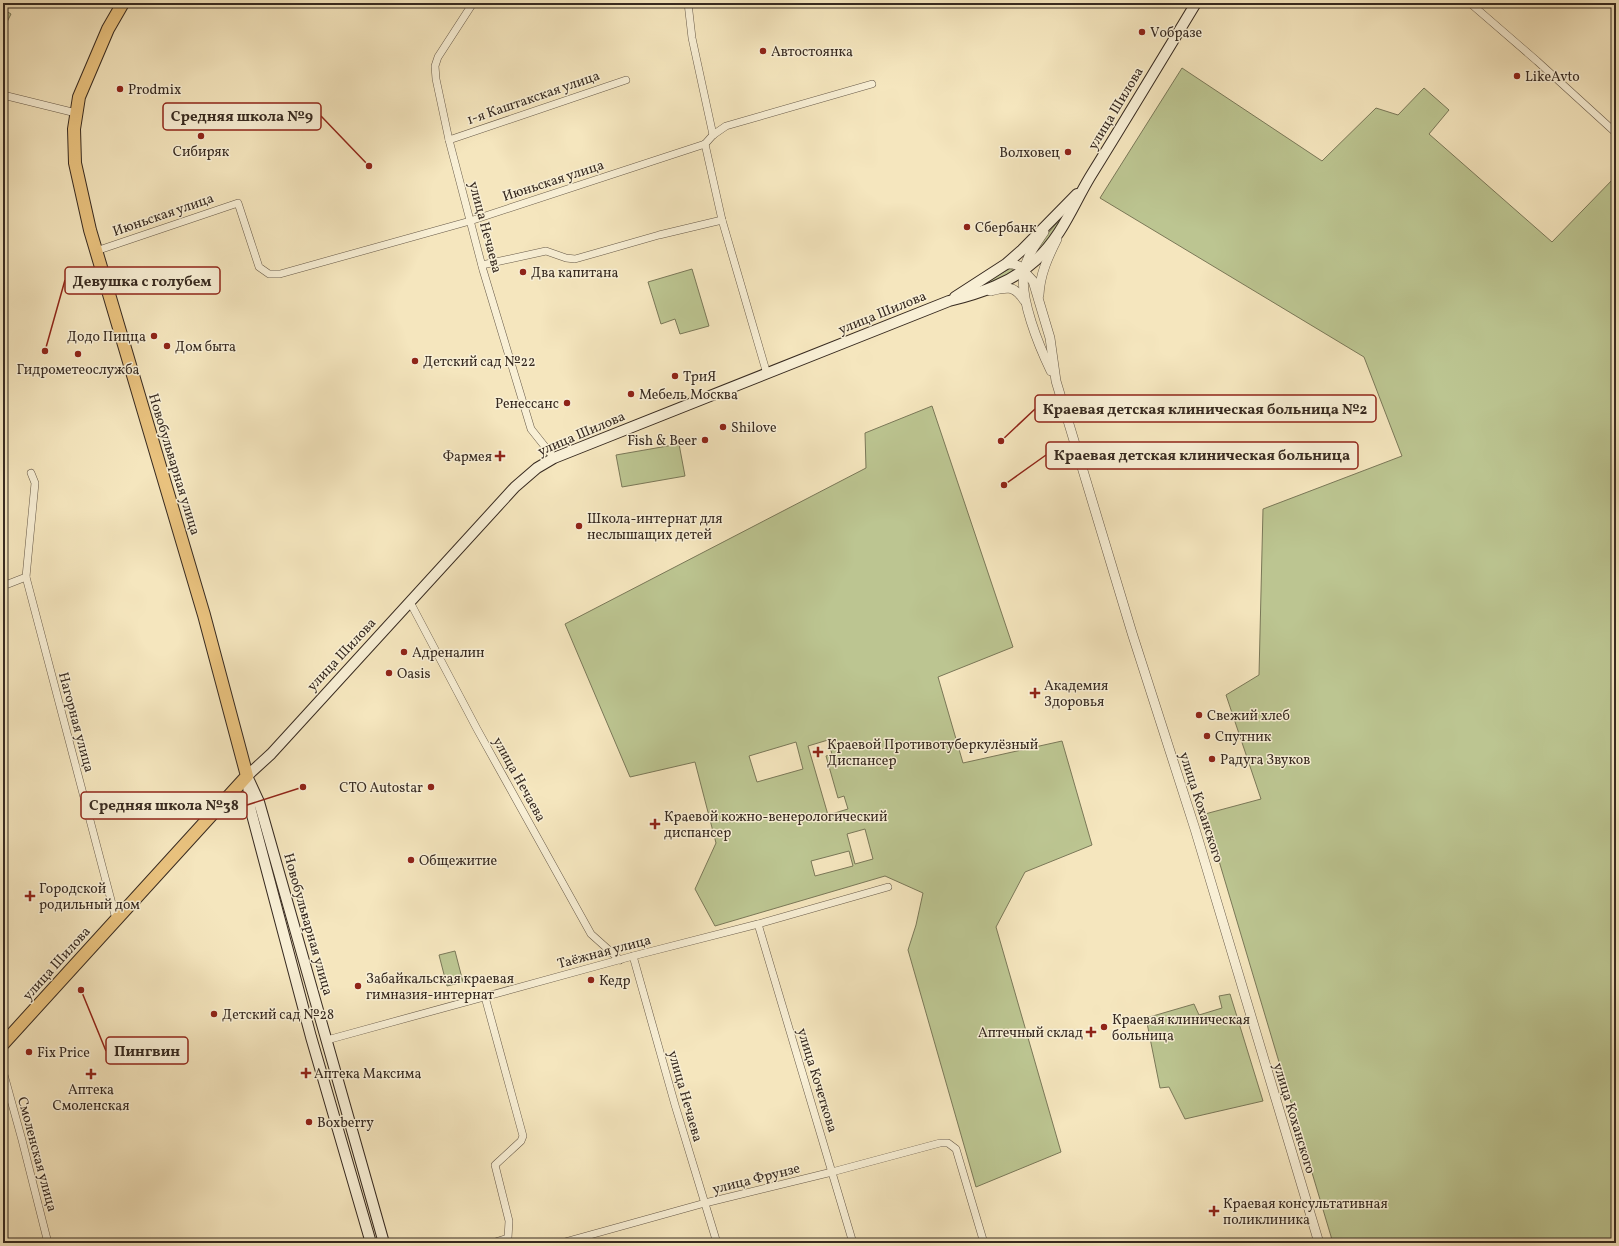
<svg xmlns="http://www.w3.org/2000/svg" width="1619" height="1246" font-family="Vollkorn,serif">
  <rect width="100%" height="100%" fill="#f5e6be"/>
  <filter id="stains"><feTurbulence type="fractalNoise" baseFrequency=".005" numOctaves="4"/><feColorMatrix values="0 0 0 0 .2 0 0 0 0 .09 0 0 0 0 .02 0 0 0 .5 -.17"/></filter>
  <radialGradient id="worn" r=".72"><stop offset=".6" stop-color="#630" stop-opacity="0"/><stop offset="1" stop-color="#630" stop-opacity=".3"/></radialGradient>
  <g fill="#bcc591" stroke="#7a7858" fill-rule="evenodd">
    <path d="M 3,9 L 11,14 L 5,26 L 3,25 Z"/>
    <path d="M 1182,68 L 1322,161 L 1376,108 L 1398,115 L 1424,88 L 1449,110 L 1429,134 L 1552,242 L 1616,176 L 1616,1243 L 1333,1243 L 1205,814 L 1261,799 L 1226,695 L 1259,675 L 1263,509 L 1402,456 L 1364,357 L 1100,198 Z"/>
    <path d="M 1060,219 L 1061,222 L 1038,253 L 1037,252 L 1039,244 Z"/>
    <path d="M 692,269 L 709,326 L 680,334 L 675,319 L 661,324 L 648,282 Z"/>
    <path d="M 1009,269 L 1012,269 L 1013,272 L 974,293 L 982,284 Z"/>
    <path d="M 932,406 L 1013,647 L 938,677 L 963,763 L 1062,741 L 1092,845 L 1025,872 L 996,927 L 1061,1152 L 976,1187 L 908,950 L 916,925 L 923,893 L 885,876 L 715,926 L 695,889 L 716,843 L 695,762 L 630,777 L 565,624 L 866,468 L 865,433 ZM 828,740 L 832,754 L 826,756 L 838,798 L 844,796 L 848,809 L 828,815 L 808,746 ZM 796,742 L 803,769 L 757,782 L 749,756 ZM 865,829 L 873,859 L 855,864 L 847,834 ZM 849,851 L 853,866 L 815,876 L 811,861 Z"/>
    <path d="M 679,444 L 685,476 L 622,487 L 616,455 Z"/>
    <path d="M 455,951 L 463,982 L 447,986 L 439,955 Z"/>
    <path d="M 1230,994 L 1263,1101 L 1185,1119 L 1169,1087 L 1160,1088 L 1146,1018 L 1194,1004 L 1199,1015 L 1222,1008 L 1219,996 Z"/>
  </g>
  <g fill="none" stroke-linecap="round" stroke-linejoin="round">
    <defs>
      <g id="minor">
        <path d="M 473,3 L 438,57 L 435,66 L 436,79 L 449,140 L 483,270 L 531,429 L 554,458"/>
        <path d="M 688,3 L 692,38 L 713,135"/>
        <path d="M 1470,3 L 1537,61 L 1616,133"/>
        <path d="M 3,95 L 76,113"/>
        <path d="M 449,140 L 626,80"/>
        <path d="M 705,144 L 722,220 L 767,374"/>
        <path d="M 96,251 L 238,203 L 259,267 L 269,274 L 280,274 L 470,221 L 705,144 L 713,135 L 726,126 L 872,84"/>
        <path d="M 482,265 L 546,251 L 566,258 L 575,259 L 659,235 L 722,220"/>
        <path d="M 26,577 L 116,919"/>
        <path d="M 3,586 L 26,577 L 35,483 L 31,473"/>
        <path d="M 410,602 L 477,729 L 591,934 L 620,960"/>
        <path d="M 758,924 L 853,1243"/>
        <path d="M 633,956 L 675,1105 L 717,1243"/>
        <path d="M 485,997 L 523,1136 L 521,1141 L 495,1165 L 509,1221 L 508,1238 L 492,1243"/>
        <path d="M 327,1040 L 633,956 L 758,924 L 888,887"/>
        <path d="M 3,1071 L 22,1140 L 48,1243"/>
        <path d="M 561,1243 L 705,1203 L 832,1172 L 940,1143 L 948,1143 L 956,1149 L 984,1243"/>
      </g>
      <g id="tertiary">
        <path d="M 1044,232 C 1036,244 1027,256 1024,270 C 1019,298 1039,346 1051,371"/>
        <path d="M 1006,264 L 1013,264 L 1019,266 L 1033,281 L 1050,338 L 1056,381 L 1132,633 L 1195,829 L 1319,1243"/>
        <path d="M 990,291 C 1007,287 1014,285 1024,300"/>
        <path d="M 1039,295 C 1040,274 1048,257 1057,239"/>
      </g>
      <g id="secondary">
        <path d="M 955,297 L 1006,264 L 1022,250 L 1077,194"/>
        <path d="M 247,776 L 271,754 L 515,487 L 537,468 L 554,458 L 949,301 C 981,293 1011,283 1036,260 C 1062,236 1072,207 1090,177 C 1126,119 1161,61 1196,3"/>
        <path d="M 247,776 L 259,802 L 384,1243"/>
        <path d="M 248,786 L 251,811 L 311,1037 L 371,1243"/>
      </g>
      <path id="primary" d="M 3,1044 L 247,776 L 204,615 L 90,230 L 75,163 L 74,129 L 79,97 L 108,29 L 123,3"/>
    </defs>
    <use href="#minor" stroke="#665948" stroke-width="8"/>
    <use href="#tertiary" stroke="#665948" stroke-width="10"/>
    <use href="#secondary" stroke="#372a20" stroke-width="12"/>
    <use href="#primary" stroke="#372a20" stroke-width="14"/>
    <use href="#minor" stroke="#f8efd5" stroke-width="7"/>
    <use href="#tertiary" stroke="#f8efd5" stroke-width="9"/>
    <use href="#secondary" stroke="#f8efd5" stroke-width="10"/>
    <use href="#primary" stroke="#eac37f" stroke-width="12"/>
  </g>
  <g fill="#8f2418" stroke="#f8efd5" stroke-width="1.5">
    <circle cx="1142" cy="32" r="4"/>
    <circle cx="763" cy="51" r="4"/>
    <circle cx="1517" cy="76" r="4"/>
    <circle cx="120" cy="89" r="4"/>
    <circle cx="201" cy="136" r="4"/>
    <circle cx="1068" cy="152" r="4"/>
    <circle cx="967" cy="227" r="4"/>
    <circle cx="523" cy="272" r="4"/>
    <circle cx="154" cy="336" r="4"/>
    <circle cx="167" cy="346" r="4"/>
    <circle cx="78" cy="354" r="4"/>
    <circle cx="415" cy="361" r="4"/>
    <circle cx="675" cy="376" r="4"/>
    <circle cx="631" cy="394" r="4"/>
    <circle cx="567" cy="403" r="4"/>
    <circle cx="723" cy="427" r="4"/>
    <circle cx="705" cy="440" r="4"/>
    <path d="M498 450h4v4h4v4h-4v4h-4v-4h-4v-4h4z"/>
    <circle cx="579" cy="526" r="4"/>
    <circle cx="404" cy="652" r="4"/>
    <circle cx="389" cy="673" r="4"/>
    <path d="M1033 687h4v4h4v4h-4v4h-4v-4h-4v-4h4z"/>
    <circle cx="1199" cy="715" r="4"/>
    <circle cx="1207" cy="736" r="4"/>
    <path d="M816 746h4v4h4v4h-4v4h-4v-4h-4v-4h4z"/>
    <circle cx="1212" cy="759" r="4"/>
    <circle cx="431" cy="787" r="4"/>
    <path d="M653 818h4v4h4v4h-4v4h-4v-4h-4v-4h4z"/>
    <circle cx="411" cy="860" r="4"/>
    <path d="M28 890h4v4h4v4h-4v4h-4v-4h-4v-4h4z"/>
    <circle cx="591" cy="980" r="4"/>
    <circle cx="358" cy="986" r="4"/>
    <circle cx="214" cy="1014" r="4"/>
    <circle cx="1104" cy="1027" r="4"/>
    <path d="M1089 1026h4v4h4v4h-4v4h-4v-4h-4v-4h4z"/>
    <circle cx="29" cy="1052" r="4"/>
    <path d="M304 1067h4v4h4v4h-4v4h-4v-4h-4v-4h4z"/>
    <path d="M89 1068h4v4h4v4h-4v4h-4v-4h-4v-4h4z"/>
    <circle cx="309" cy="1122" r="4"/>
    <path d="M1212 1205h4v4h4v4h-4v4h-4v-4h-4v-4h4z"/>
  </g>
  <g text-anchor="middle" stroke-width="3" stroke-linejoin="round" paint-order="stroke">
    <g font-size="14" fill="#372a20" stroke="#f8efd5" text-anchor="start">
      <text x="1150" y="37">Vобразе</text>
      <text x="771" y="56">Автостоянка</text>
      <text x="1525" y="81">LikeAvto</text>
      <text x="128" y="94">Prodmix</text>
      <text x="201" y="156" text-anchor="middle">Сибиряк</text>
      <text x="1060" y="157" text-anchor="end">Волховец</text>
      <text x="975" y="232">Сбербанк</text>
      <text x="531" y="277">Два капитана</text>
      <text x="146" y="341" text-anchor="end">Додо Пицца</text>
      <text x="175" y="351">Дом быта</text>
      <text x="423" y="366">Детский сад №22</text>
      <text x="78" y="374" text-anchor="middle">Гидрометеослужба</text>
      <text x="683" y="381">ТриЯ</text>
      <text x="639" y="399">Мебель Москва</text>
      <text x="559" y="408" text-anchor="end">Ренессанс</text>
      <text x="731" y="432">Shilove</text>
      <text x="697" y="445" text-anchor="end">Fish &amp; Beer</text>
      <text x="492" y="461" text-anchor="end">Фармея</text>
      <text x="587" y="523">Школа-интернат для<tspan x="587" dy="16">неслышащих детей</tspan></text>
      <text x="412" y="657">Адреналин</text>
      <text x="397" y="678">Oasis</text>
      <text x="1044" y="690">Академия<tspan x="1044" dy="16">Здоровья</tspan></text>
      <text x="1207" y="720">Свежий хлеб</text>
      <text x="1215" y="741">Спутник</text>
      <text x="827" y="749">Краевой Противотуберкулёзный<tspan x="827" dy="16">Диспансер</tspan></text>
      <text x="1220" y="764">Радуга Звуков</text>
      <text x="423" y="792" text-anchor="end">СТО Autostar</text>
      <text x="664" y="821">Краевой кожно-венерологический<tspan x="664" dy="16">диспансер</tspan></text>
      <text x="419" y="865">Общежитие</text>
      <text x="39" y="893">Городской<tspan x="39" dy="16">родильный дом</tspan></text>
      <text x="366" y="983">Забайкальская краевая<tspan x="366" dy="16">гимназия-интернат</tspan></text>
      <text x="599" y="985">Кедр</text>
      <text x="222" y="1019">Детский сад №28</text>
      <text x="1112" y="1024">Краевая клиническая<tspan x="1112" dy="16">больница</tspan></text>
      <text x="1083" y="1037" text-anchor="end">Аптечный склад</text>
      <text x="37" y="1057">Fix Price</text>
      <text x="314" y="1078">Аптека Максима</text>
      <text x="91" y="1094" text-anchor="middle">Аптека<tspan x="91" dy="16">Смоленская</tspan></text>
      <text x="317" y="1127">Boxberry</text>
      <text x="1223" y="1208">Краевая консультативная<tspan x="1223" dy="16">поликлиника</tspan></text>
    </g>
    <g font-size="14" fill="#372a20" stroke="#f8efd5">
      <text transform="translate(533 97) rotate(-19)" y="5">1-я Каштакская улица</text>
      <text transform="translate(1115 108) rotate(-59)" y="5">улица Шилова</text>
      <text transform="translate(553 180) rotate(-18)" y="5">Июньская улица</text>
      <text transform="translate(163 214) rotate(-19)" y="5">Июньская улица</text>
      <text transform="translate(486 227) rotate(75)" y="5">улица Нечаева</text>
      <text transform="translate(882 312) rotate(-22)" y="5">улица Шилова</text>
      <text transform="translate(581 433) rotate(-23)" y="5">улица Шилова</text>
      <text transform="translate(175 464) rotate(73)" y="5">Новобульварная улица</text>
      <text transform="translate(341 654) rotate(-47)" y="5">улица Шилова</text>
      <text transform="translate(77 722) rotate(75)" y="5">Нагорная улица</text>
      <text transform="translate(520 779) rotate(61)" y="5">улица Нечаева</text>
      <text transform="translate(1202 807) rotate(72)" y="5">улица Коханского</text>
      <text transform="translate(309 924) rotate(74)" y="5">Новобульварная улица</text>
      <text transform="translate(604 951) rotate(-15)" y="5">Таёжная улица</text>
      <text transform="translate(56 963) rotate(-48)" y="5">улица Шилова</text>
      <text transform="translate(818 1080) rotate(73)" y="5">улица Кочеткова</text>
      <text transform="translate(686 1096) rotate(74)" y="5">улица Нечаева</text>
      <text transform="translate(1295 1118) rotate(73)" y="5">улица Коханского</text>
      <text transform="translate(38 1154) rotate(75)" y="5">Смоленская улица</text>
      <text transform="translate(756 1178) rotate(-14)" y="5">улица Фрунзе</text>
    </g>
  </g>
  <path fill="none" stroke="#8f2418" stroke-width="1.5" d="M369 166L321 116M45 351L65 280M1001 441L1035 409M1004 485L1046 455M303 787L247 805M81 990L106 1051"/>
  <g fill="#8f2418" stroke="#f8efd5" stroke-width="1.5">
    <circle cx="369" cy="166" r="4"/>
    <circle cx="45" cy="351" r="4"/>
    <circle cx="1001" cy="441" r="4"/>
    <circle cx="1004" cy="485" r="4"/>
    <circle cx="303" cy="787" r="4"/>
    <circle cx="81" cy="990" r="4"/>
  </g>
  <g fill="#f8efd5" stroke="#8f2418" stroke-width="1.5">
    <rect x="163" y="103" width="158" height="27" rx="4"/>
    <rect x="65" y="267" width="155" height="27" rx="4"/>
    <rect x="1035" y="395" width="341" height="27" rx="4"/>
    <rect x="1046" y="442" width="312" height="27" rx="4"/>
    <rect x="81" y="792" width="166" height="27" rx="4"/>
    <rect x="106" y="1037" width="82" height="27" rx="4"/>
  </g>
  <g font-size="15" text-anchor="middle" font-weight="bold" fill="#372a20">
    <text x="242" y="121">Средняя школа №9</text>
    <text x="142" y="286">Девушка с голубем</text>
    <text x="1205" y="414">Краевая детская клиническая больница №2</text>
    <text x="1202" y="460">Краевая детская клиническая больница</text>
    <text x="164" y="810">Средняя школа №38</text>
    <text x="147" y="1056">Пингвин</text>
  </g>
  <rect width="1619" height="1246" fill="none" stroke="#f5e6be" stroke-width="16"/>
  <rect x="4" y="4" width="1611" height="1238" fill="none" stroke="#372a20" stroke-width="2"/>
  <rect x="8" y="8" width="1603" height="1230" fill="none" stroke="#372a20"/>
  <rect width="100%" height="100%" filter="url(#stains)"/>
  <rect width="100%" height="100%" fill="url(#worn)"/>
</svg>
